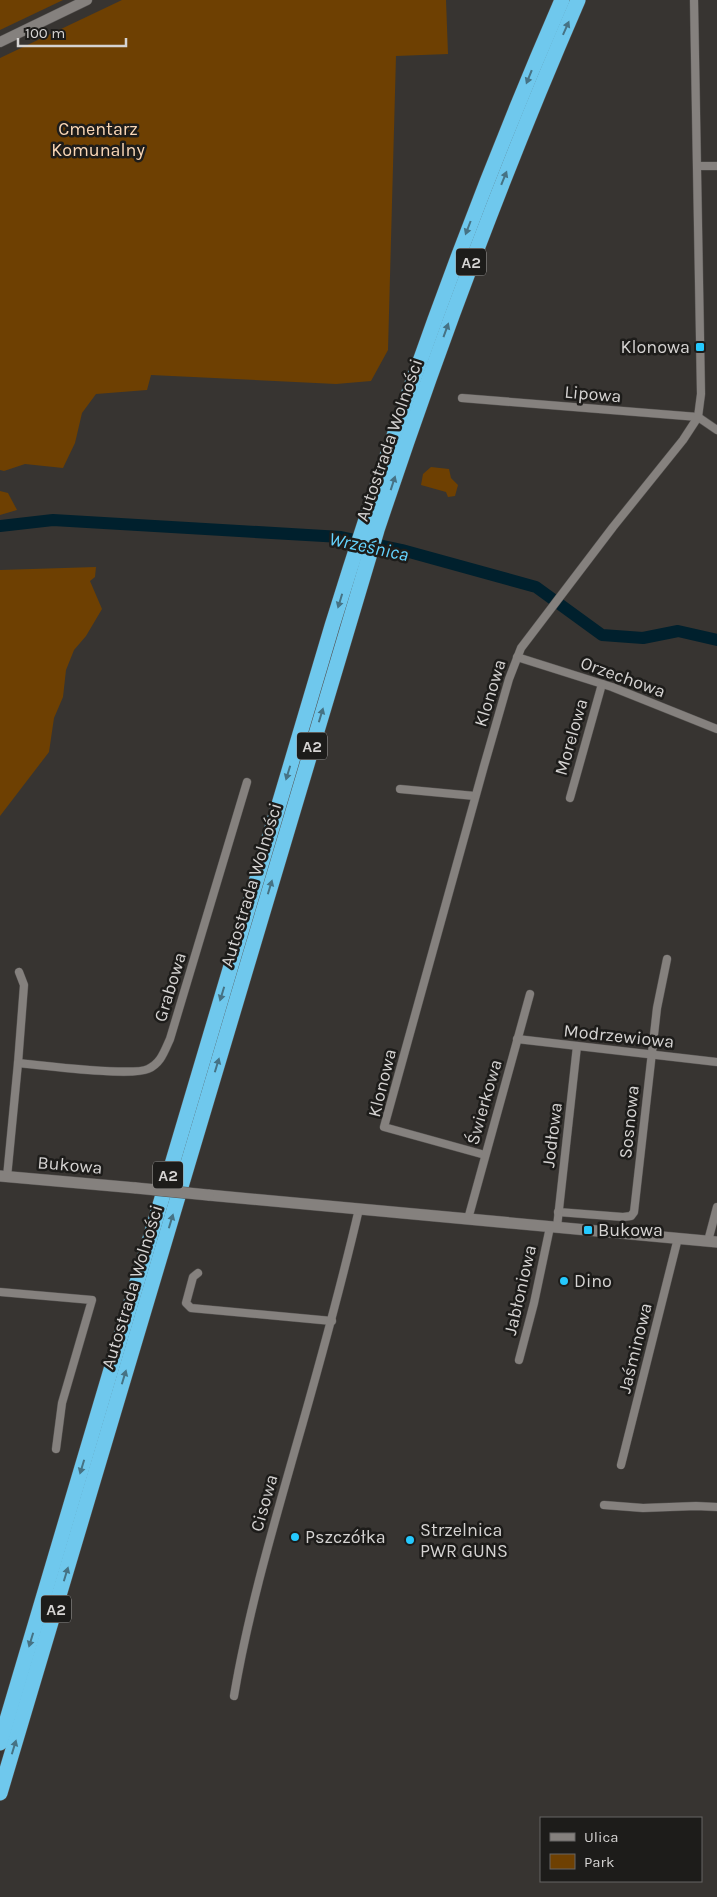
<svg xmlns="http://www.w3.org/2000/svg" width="717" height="1897" font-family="Karla,sans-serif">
  <rect width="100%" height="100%" fill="#373431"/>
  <g fill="#6e4002">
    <path d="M 0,0 L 63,0 L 0,30 Z"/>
    <path d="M 122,0 L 446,0 L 448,54 L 396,56 L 388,350 L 371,381 L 336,384 L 151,375 L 147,390 L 96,394 L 82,413 L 75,443 L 63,468 L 25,464 L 4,471 L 0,470 L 0,58 Z"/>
    <path d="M 431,467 L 449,469 L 451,478 L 458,485 L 455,496 L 448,497 L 446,492 L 421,485 L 423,474 Z"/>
    <path d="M 0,491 L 8,493 L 17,510 L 0,515 Z"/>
    <path d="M 96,567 L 95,577 L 90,581 L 102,609 L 86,636 L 74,650 L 66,670 L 63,697 L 54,718 L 49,752 L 0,816 L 0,570 Z"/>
  </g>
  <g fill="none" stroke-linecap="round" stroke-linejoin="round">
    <path stroke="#00202d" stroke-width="12" d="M 0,526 L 53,520 L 341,537 L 402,550 L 536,587 L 602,635 L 643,638 L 678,631 L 717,640"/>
    <defs>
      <g id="minor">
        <path d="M 698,166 L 717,166"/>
        <path d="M 462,398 L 698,417 L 717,430"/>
        <path d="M 517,657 L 612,687 L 717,729"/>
        <path d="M 400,789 L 475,796"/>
        <path d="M 570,798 L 602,684"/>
        <path d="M 517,1039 L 717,1062"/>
        <path d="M 18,1063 L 24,985 L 19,972"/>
        <path d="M 485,1155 L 384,1127 L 484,766 L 509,679 L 521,648 L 613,527 L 683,440 L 698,417 L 701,394 L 694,0"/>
        <path d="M 7,1177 L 18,1063 C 41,1065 131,1077 148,1069 C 161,1063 164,1052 170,1039 L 247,782"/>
        <path d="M 558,1212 L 623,1217 L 631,1216 L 634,1212 L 657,1008 L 667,959"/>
        <path d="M 468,1219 L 530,994"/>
        <path d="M 557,1227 L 577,1046"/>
        <path d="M 708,1241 L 717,1207"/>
        <path d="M 198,1273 L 193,1277 L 186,1303 L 191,1308 L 332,1321"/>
        <path d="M 0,1292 L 92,1300 L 62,1403 L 56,1449"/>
        <path d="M 519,1360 L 534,1303 L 550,1227"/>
        <path d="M 621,1465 L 678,1238"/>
        <path d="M 604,1505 L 643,1508 L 696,1506 L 717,1507"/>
        <path d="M 234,1696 C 248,1613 272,1531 295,1450 C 318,1370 340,1290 359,1209"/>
      </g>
      <path id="tertiary" d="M 0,42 L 87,0"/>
      <g id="secondary">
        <path d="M 0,1176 L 136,1188"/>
        <path d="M 208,1195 L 717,1242"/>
      </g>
      <g id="motorway">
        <path d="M 0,1743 L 332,626 C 398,413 473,205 562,0"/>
        <path d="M 0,1793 L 377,530 C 437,350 503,173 578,0"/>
      </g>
    </defs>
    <use href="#minor" stroke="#555250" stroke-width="9"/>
    <use href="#tertiary" stroke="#555250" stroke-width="11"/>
    <use href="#secondary" stroke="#555250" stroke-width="12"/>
    <use href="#motorway" stroke="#555250" stroke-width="16"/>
    <use href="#minor" stroke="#85817e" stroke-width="8"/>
    <use href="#tertiary" stroke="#85817e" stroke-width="10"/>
    <use href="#secondary" stroke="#85817e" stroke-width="11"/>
    <use href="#motorway" stroke="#6fc8ed" stroke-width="15"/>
    <defs>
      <path id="secondary-bridge" d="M 136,1188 L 208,1195"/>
    </defs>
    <use href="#secondary-bridge" stroke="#555250" stroke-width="12" stroke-linecap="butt"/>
    <use href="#secondary-bridge" stroke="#85817e" stroke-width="11"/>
  </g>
  <defs><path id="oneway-solid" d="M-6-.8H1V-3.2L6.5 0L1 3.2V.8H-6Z" transform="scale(1.25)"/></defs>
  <g fill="#467284">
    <use href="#oneway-solid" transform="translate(566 28) rotate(-66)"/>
    <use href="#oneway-solid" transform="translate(529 77) rotate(112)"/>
    <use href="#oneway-solid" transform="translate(504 178) rotate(-68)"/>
    <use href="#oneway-solid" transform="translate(468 228) rotate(111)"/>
    <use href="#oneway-solid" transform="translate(446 330) rotate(-70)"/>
    <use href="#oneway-solid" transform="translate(393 483) rotate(-72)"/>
    <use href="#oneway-solid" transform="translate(340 601) rotate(107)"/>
    <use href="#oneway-solid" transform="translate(321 715) rotate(-73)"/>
    <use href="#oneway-solid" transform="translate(288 773) rotate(107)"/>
    <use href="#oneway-solid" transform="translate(270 887) rotate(-73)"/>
    <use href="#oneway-solid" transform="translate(222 994) rotate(107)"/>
    <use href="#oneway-solid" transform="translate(217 1065) rotate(-73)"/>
    <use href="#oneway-solid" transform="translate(171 1221) rotate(-73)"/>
    <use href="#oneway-solid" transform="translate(124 1377) rotate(-73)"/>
    <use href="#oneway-solid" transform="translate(82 1467) rotate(107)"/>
    <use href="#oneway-solid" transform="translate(66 1574) rotate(-73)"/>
    <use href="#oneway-solid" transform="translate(31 1640) rotate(107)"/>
    <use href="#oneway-solid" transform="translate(14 1747) rotate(-73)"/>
  </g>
  <g fill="#25c9fe" stroke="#1d1c1a" stroke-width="2">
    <rect x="695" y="342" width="10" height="10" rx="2.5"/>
    <rect x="583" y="1225" width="10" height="10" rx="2.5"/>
    <circle cx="564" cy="1281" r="5"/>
    <circle cx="295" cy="1537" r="5"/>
    <circle cx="410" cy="1540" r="5"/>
  </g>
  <g text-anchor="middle" stroke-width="5" stroke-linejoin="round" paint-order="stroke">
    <g fill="#1d1c1a" stroke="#9e9c9b" stroke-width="1">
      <rect x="456" y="248.5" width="30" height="27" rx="4"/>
      <rect x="297" y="732.5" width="30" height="27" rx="4"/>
      <rect x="153" y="1161.5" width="30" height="27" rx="4"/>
      <rect x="41" y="1595.5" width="30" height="27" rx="4"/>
    </g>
    <g font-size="16" font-weight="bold" fill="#d5d3d2">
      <text x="471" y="268">A2</text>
      <text x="312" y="752">A2</text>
      <text x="168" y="1181">A2</text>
      <text x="56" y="1615">A2</text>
    </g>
    <g font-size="18" fill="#fad7b6" stroke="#1d1c1a">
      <text x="98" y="135">Cmentarz<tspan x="98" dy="21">Komunalny</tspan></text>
    </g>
    <g font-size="18" fill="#d5d3d2" stroke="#1d1c1a" text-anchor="start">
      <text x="690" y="353" text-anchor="end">Klonowa</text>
      <text x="598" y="1236">Bukowa</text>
      <text x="574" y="1287">Dino</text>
      <text x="420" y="1536">Strzelnica<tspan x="420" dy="21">PWR GUNS</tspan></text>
      <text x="305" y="1543">Pszczółka</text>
    </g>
    <g font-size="18" fill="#d5d3d2" stroke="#1d1c1a">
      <text transform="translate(593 394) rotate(5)" y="6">Lipowa</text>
      <text transform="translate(389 440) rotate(-71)" y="6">Autostrada Wolności</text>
      <text transform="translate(623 677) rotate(20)" y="6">Orzechowa</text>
      <text transform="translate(490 693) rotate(-73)" y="6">Klonowa</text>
      <text transform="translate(571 737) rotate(-74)" y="6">Morelowa</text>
      <text transform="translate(251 885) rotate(-73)" y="6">Autostrada Wolności</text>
      <text transform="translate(170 987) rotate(-73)" y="6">Grabowa</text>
      <text transform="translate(619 1036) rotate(6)" y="6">Modrzewiowa</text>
      <text transform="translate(382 1083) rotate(-76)" y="6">Klonowa</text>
      <text transform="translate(484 1102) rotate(-74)" y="6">Świerkowa</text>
      <text transform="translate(629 1122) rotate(-84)" y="6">Sosnowa</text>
      <text transform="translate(552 1135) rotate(-83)" y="6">Jodłowa</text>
      <text transform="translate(70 1165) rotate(5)" y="6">Bukowa</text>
      <text transform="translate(132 1287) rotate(-73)" y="6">Autostrada Wolności</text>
      <text transform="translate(520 1290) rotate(-77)" y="6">Jabłoniowa</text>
      <text transform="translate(635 1348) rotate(-76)" y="6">Jaśminowa</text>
      <text transform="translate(264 1503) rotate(-74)" y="6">Cisowa</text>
    </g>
    <g font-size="19" font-style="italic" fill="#64d3fe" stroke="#1d1c1a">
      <text transform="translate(369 546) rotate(12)" y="7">Wrześnica</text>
    </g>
  </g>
  <rect x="540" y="1817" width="162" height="65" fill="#1d1c1a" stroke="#676564"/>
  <rect x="550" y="1833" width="25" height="8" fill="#85817e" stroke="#676564"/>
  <text x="584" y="1842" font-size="15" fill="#d5d3d2">Ulica</text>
  <rect x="550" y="1854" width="25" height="15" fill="#6e4002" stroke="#676564"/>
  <text x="584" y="1867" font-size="15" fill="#d5d3d2">Park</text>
  <path d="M18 38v8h108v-8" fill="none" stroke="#d5d3d2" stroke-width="2.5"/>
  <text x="25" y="38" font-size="15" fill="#d5d3d2" stroke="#1d1c1a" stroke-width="4" paint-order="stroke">100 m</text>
</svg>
